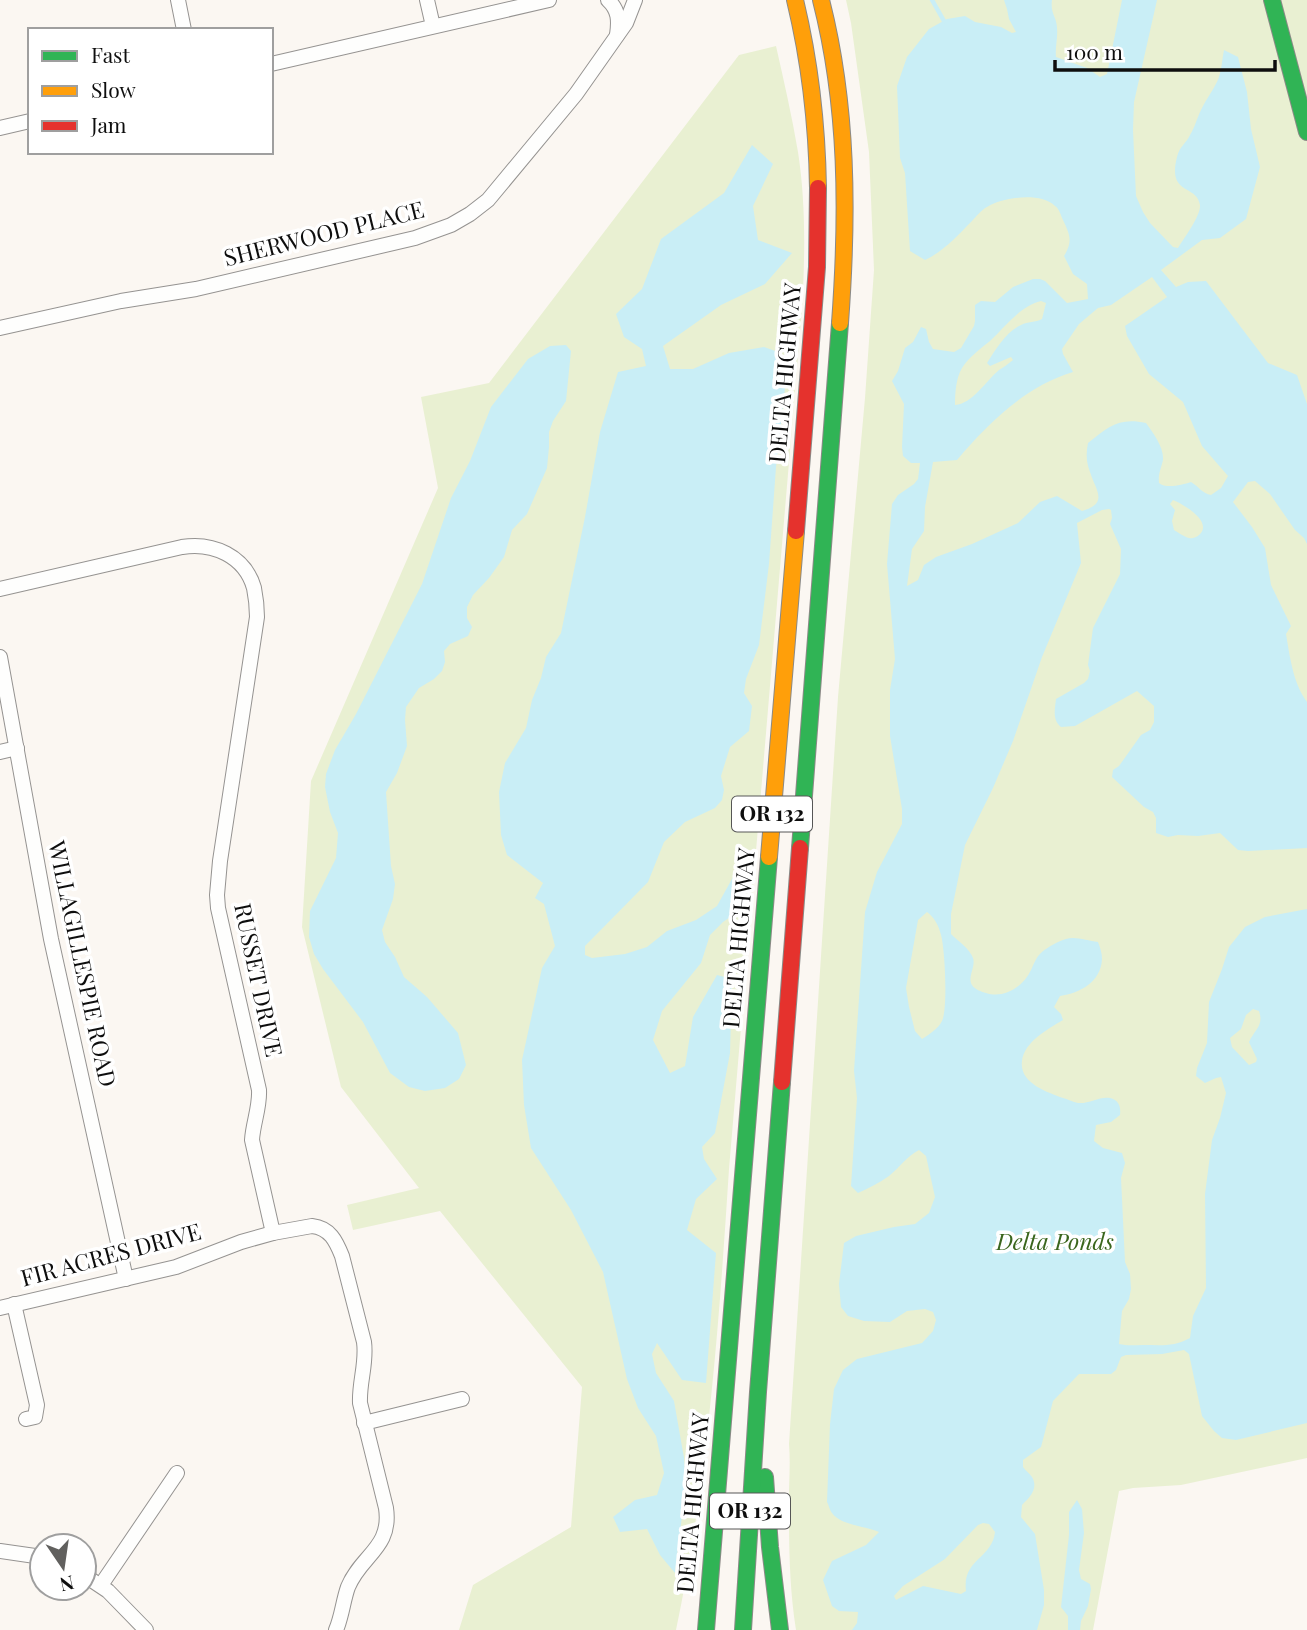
<svg xmlns="http://www.w3.org/2000/svg" width="1307" height="1630" font-family="'Playfair Display',serif">
  <rect width="100%" height="100%" fill="#fbf7f2"/>
  <g fill="#e9f0d2">
    <path d="M 846,0 L 1307,0 L 1307,1458 L 1181,1485 L 1133,1488 L 1119,1491 L 1093,1630 L 796,1630 C 790,1592 789,1554 789,1515 C 788,1491 791,1468 789,1444 L 838,697 L 865,398 L 874,270 L 869,152 L 851,23 Z"/>
    <path d="M 776,46 C 784,81 792,117 798,152 C 806,204 805,257 802,309 L 729,1169 C 719,1324 708,1478 676,1630 L 459,1630 L 473,1585 L 571,1527 L 582,1387 L 440,1211 L 353,1230 L 347,1205 L 419,1188 L 341,1087 L 302,927 L 311,781 L 438,488 L 421,397 L 489,383 L 739,55 Z"/>
  </g>
  <g fill="#c9eef6" fill-rule="evenodd">
    <path d="M 1004,0 L 1052,0 C 1050,14 1057,17 1057,28 C 1058,38 1055,47 1056,57 L 1087,68 L 1100,77 L 1107,74 L 1122,0 L 1157,0 L 1134,102 L 1133,130 L 1136,196 L 1143,212 L 1150,223 L 1173,247 L 1178,248 C 1183,239 1201,216 1200,205 C 1197,184 1167,196 1177,157 C 1180,145 1186,144 1190,135 C 1195,127 1197,118 1201,110 C 1206,99 1215,88 1219,77 C 1222,68 1222,59 1224,50 L 1238,57 L 1247,92 L 1251,129 L 1260,167 L 1246,219 L 1220,238 L 1202,240 L 1161,270 L 1176,287 L 1188,282 L 1206,281 L 1268,363 L 1297,375 L 1307,404 L 1307,544 L 1304,538 L 1295,530 L 1270,494 L 1255,481 L 1248,482 L 1233,502 L 1252,527 L 1265,548 L 1271,585 L 1291,626 L 1286,634 C 1290,657 1293,683 1307,702 L 1307,848 L 1248,851 L 1238,850 L 1220,833 L 1198,836 L 1178,835 L 1168,837 L 1156,833 L 1156,818 L 1153,812 L 1144,807 L 1112,777 L 1113,770 L 1119,766 L 1141,735 L 1150,730 L 1154,722 L 1154,706 L 1137,691 L 1075,726 L 1061,727 C 1052,720 1055,709 1056,699 L 1084,683 L 1088,679 L 1090,671 L 1088,665 L 1093,628 L 1120,574 L 1121,549 L 1110,524 L 1112,518 L 1111,510 L 1109,509 L 1102,510 L 1077,523 L 1081,563 L 1042,657 L 1013,741 L 993,788 L 965,845 L 951,914 L 951,934 C 958,941 970,949 973,958 C 976,966 967,978 972,985 C 974,989 982,992 986,993 C 1004,999 1023,987 1031,970 C 1034,964 1036,957 1042,952 C 1048,947 1058,941 1066,939 C 1075,936 1088,941 1098,942 C 1100,947 1102,953 1102,959 C 1101,982 1080,993 1060,996 L 1054,1007 L 1061,1014 L 1063,1020 C 1048,1029 1024,1042 1022,1061 C 1019,1083 1047,1092 1063,1098 C 1067,1099 1073,1102 1078,1103 C 1089,1104 1100,1096 1110,1098 C 1119,1100 1121,1107 1120,1115 L 1111,1122 L 1096,1125 L 1094,1141 L 1103,1148 L 1122,1153 L 1125,1163 L 1121,1178 L 1125,1262 L 1130,1274 L 1131,1289 L 1129,1299 L 1122,1311 L 1119,1344 C 1127,1346 1135,1345 1143,1345 C 1161,1345 1174,1347 1190,1338 L 1193,1316 L 1206,1288 L 1205,1194 L 1212,1140 L 1220,1118 L 1226,1093 L 1221,1077 L 1216,1078 L 1205,1083 L 1196,1076 L 1197,1068 L 1207,1043 L 1209,1002 L 1222,969 L 1229,947 L 1245,927 L 1265,917 L 1307,909 L 1307,1423 L 1236,1440 L 1222,1438 L 1214,1431 L 1202,1416 L 1189,1354 L 1184,1350 L 1162,1354 L 1126,1355 L 1121,1357 L 1116,1370 L 1111,1374 L 1079,1374 L 1053,1401 L 1041,1447 L 1023,1460 L 1023,1467 C 1026,1471 1029,1473 1032,1477 C 1039,1489 1029,1498 1022,1505 L 1021,1517 L 1035,1534 L 1044,1590 L 1044,1605 L 1037,1630 L 852,1630 L 857,1623 L 858,1612 L 839,1611 L 832,1606 L 823,1580 L 832,1561 L 866,1545 L 879,1532 C 865,1526 840,1525 832,1513 C 829,1509 829,1505 827,1502 L 830,1424 L 834,1389 L 843,1370 L 857,1359 L 922,1343 L 933,1331 L 936,1320 L 933,1312 L 925,1309 L 907,1311 L 890,1322 L 864,1321 L 848,1316 L 841,1307 L 839,1284 L 844,1243 L 856,1236 L 894,1227 L 915,1224 L 929,1213 L 935,1197 L 926,1156 L 919,1150 C 906,1157 900,1167 889,1176 C 879,1183 869,1188 858,1193 L 851,1186 L 857,1098 L 854,1071 L 865,912 L 877,872 L 902,824 L 902,809 L 890,736 L 890,690 L 895,659 L 887,564 L 892,504 L 898,495 L 914,484 L 918,479 L 920,463 L 911,463 L 903,456 L 902,447 L 904,404 L 892,381 L 898,371 L 905,348 L 913,342 L 921,327 L 926,329 L 929,342 L 933,349 L 954,352 L 961,348 L 974,326 L 975,321 L 975,305 L 981,301 L 995,302 L 1013,287 L 1033,279 L 1040,279 L 1045,281 L 1067,303 L 1088,299 L 1087,284 L 1073,274 L 1064,256 C 1073,241 1070,235 1063,220 C 1061,216 1059,208 1055,206 C 1041,192 1003,197 987,207 C 981,210 976,217 971,222 C 957,236 944,251 925,260 L 910,251 L 905,173 L 900,158 L 897,86 L 907,57 L 929,29 L 947,19 L 965,16 L 975,22 L 1001,27 L 1012,33 L 1016,32 L 1009,19 L 1007,9 ZM 1152,277 L 1167,297 L 1125,326 L 1127,336 L 1149,374 L 1183,402 L 1202,446 L 1228,476 L 1221,488 L 1211,495 C 1203,494 1198,486 1191,482 C 1182,485 1166,489 1159,483 C 1158,474 1161,469 1163,460 C 1164,447 1153,433 1146,423 C 1119,417 1108,427 1088,443 C 1086,453 1086,462 1090,472 C 1096,491 1109,503 1082,511 L 1057,496 L 1040,502 L 1018,523 L 972,544 L 936,557 L 924,565 L 918,580 L 907,586 L 912,549 L 924,531 L 925,507 L 933,462 L 957,460 C 988,423 1026,386 1073,372 L 1063,354 L 1062,349 L 1079,324 L 1098,308 L 1111,305 ZM 1041,301 L 1046,303 L 1042,319 C 1035,323 1028,321 1021,325 C 1006,332 996,349 987,363 L 990,366 L 1011,357 L 1013,360 C 1008,364 1004,367 999,370 C 986,381 972,404 955,405 C 955,393 956,378 962,368 C 969,357 980,349 990,341 C 1005,327 1020,306 1041,301 ZM 1173,500 C 1183,504 1214,522 1199,535 C 1197,537 1192,539 1189,538 C 1184,537 1178,532 1174,530 L 1172,521 L 1175,510 L 1170,504 ZM 927,912 C 934,917 939,926 941,935 C 945,949 948,1009 942,1021 C 938,1029 928,1035 922,1039 L 915,1031 L 909,1007 L 906,988 L 918,920 ZM 1253,1009 L 1259,1011 C 1264,1026 1255,1029 1249,1042 L 1257,1059 L 1256,1062 L 1249,1065 L 1232,1047 L 1230,1038 L 1241,1029 L 1246,1015 ZM 983,1523 L 989,1524 L 995,1532 C 992,1559 962,1559 966,1591 L 961,1594 L 923,1586 L 896,1600 L 894,1596 L 903,1586 L 945,1559 L 978,1525 Z"/>
    <path d="M 752,145 L 773,164 L 753,206 L 758,240 L 792,253 L 765,284 L 721,305 L 663,346 L 670,369 L 693,369 L 729,353 L 764,347 L 781,353 L 785,388 L 776,467 L 769,564 L 759,645 L 746,679 L 744,693 L 752,706 L 749,731 L 730,747 L 721,776 L 724,790 L 722,800 L 715,808 L 685,822 L 664,842 L 648,882 L 585,946 L 585,955 L 592,958 L 625,954 L 647,947 L 667,931 L 696,920 L 717,906 L 743,859 L 745,907 L 723,922 L 710,935 L 701,963 L 662,1011 L 653,1040 L 670,1073 L 685,1066 L 693,1017 L 717,975 L 732,979 L 730,1053 L 715,1133 L 702,1147 L 704,1159 L 717,1179 L 696,1199 L 687,1230 L 716,1253 L 706,1383 L 682,1380 L 657,1343 L 652,1354 L 656,1373 L 674,1401 L 684,1458 L 686,1484 L 675,1573 L 660,1555 L 647,1529 L 620,1532 L 613,1517 L 635,1500 L 657,1495 L 664,1473 L 656,1436 L 638,1408 L 627,1379 L 603,1272 L 571,1210 L 531,1148 L 524,1105 L 522,1060 L 542,968 L 555,946 L 544,904 L 535,898 L 543,883 L 507,855 L 501,835 L 499,792 L 505,763 L 526,728 L 532,700 L 541,678 L 546,657 L 561,633 L 585,517 L 600,432 L 618,372 L 646,366 L 642,349 L 624,337 L 616,314 L 642,289 L 661,239 L 724,193 Z"/>
    <path d="M 566,345 L 571,351 L 566,401 L 553,421 L 549,432 L 549,447 L 547,468 L 527,514 L 512,530 L 504,557 L 489,578 L 473,595 L 467,607 L 467,618 L 472,627 L 468,636 L 450,644 L 444,651 L 445,662 L 442,671 L 434,679 L 419,688 L 406,707 L 405,720 L 407,746 L 397,773 L 386,792 L 391,866 L 395,884 L 393,899 L 382,930 L 385,942 L 395,957 L 404,977 L 427,997 L 458,1033 L 466,1065 L 459,1079 L 445,1088 L 425,1091 L 409,1087 L 390,1073 L 363,1022 L 323,969 L 314,954 L 309,937 L 310,911 L 336,858 L 338,833 L 330,812 L 325,787 L 326,774 L 335,750 L 356,714 L 422,584 L 451,498 L 470,461 L 491,407 L 528,359 L 550,346 Z"/>
    <path d="M 1077,1500 L 1082,1509 L 1084,1533 L 1079,1570 L 1081,1579 L 1090,1584 L 1091,1589 L 1088,1606 L 1081,1621 L 1080,1630 L 1068,1630 L 1068,1616 L 1061,1607 L 1069,1535 L 1069,1512 Z"/>
  </g>
  <g fill="none" stroke-linecap="round" stroke-linejoin="round">
    <path stroke="#c9eef6" stroke-width="4.5" d="M 932,0 L 944,21"/>
    <defs>
      <g id="street">
        <path d="M 178,0 L 184,30"/>
        <path d="M 427,0 L 433,26"/>
        <path d="M 608,0 C 619,10 619,21 617,35"/>
        <path d="M 271,64 L 549,0"/>
        <path d="M 0,128 L 30,121"/>
        <path d="M 0,328 L 121,301 L 196,289 L 415,238 L 451,225 L 470,214 L 488,200 L 576,94 L 626,23 L 635,0"/>
        <path d="M 0,589 L 182,547 C 213,542 245,556 254,588 C 256,598 257,607 257,617 L 220,861 L 217,895 L 218,908 L 259,1090 C 260,1107 253,1123 252,1140 L 273,1233 L 312,1226 C 330,1228 336,1241 342,1256 L 364,1342 C 367,1363 359,1382 360,1403 L 386,1508 C 392,1548 361,1555 348,1587 C 343,1601 342,1616 336,1630"/>
        <path d="M 0,657 L 51,939 L 126,1279"/>
        <path d="M 0,752 L 17,748"/>
        <path d="M 14,1304 L 37,1405 L 35,1417 L 26,1419"/>
        <path d="M 0,1308 L 176,1267 L 241,1242 L 273,1233"/>
        <path d="M 364,1423 L 462,1399"/>
        <path d="M 0,1551 L 42,1557"/>
        <path d="M 84,1575 L 108,1591 L 146,1630"/>
        <path d="M 101,1585 L 177,1473"/>
      </g>
      <g id="fast">
        <path d="M 1272,0 L 1307,132"/>
        <path d="M 800,848 L 840,323"/>
        <path d="M 765,1477 L 770,1547 L 780,1630"/>
        <path d="M 706,1630 L 769,857"/>
        <path d="M 743,1630 L 758,1392 L 782,1082"/>
      </g>
      <g id="slow">
        <path d="M 795,0 C 810,62 817,124 818,188"/>
        <path d="M 821,0 C 848,106 848,214 840,323"/>
        <path d="M 769,857 L 796,531"/>
      </g>
      <g id="jam">
        <path d="M 796,531 L 817,267 L 818,188"/>
        <path d="M 782,1082 L 800,848"/>
      </g>
    </defs>
    <use href="#street" stroke="#959391" stroke-width="16"/>
    <use href="#fast" stroke="#8b8a87" stroke-width="18"/>
    <use href="#slow" stroke="#8b8a87" stroke-width="18"/>
    <use href="#jam" stroke="#8b8a87" stroke-width="18"/>
    <use href="#street" stroke="#fefefd" stroke-width="14"/>
    <use href="#fast" stroke="#30b455" stroke-width="16"/>
    <use href="#slow" stroke="#ff9f0a" stroke-width="16"/>
    <use href="#jam" stroke="#e5322d" stroke-width="16"/>
  </g>
  <g text-anchor="middle" stroke-width="7" stroke-linejoin="round" paint-order="stroke">
    <g fill="#fff" stroke="#565656" stroke-width="2">
      <rect x="732" y="796.5" width="80" height="35" rx="5"/>
      <rect x="710" y="1493.5" width="80" height="35" rx="5"/>
    </g>
    <g font-size="21" font-weight="bold" fill="#0e0e0e">
      <text x="772" y="821">OR 132</text>
      <text x="750" y="1518">OR 132</text>
    </g>
    <g font-size="23" fill="#0e0e0e" stroke="#fff">
      <text transform="translate(324 234) rotate(-14)" y="8">SHERWOOD PLACE</text>
      <text transform="translate(785 373) rotate(-85)" y="8">DELTA HIGHWAY</text>
      <text transform="translate(739 938) rotate(-85)" y="8">DELTA HIGHWAY</text>
      <text transform="translate(82 964) rotate(78)" y="8">WILLAGILLESPIE ROAD</text>
      <text transform="translate(258 980) rotate(78)" y="8">RUSSET DRIVE</text>
      <text transform="translate(111 1255) rotate(-15)" y="8">FIR ACRES DRIVE</text>
      <text transform="translate(693 1503) rotate(-85)" y="8">DELTA HIGHWAY</text>
    </g>
    <g font-size="23" font-style="italic" fill="#3a661d" stroke="#fff">
      <text x="1055" y="1250">Delta Ponds</text>
    </g>
  </g>
  <rect x="28" y="28" width="245" height="126" fill="#ffffff" stroke="#9f9f9f" stroke-width="2"/>
  <rect x="42" y="51" width="35" height="10" fill="#30b455" stroke="#9f9f9f" stroke-width="2"/>
  <text x="91" y="63" font-size="21" fill="#0e0e0e">Fast</text>
  <rect x="42" y="86" width="35" height="10" fill="#ff9f0a" stroke="#9f9f9f" stroke-width="2"/>
  <text x="91" y="98" font-size="21" fill="#0e0e0e">Slow</text>
  <rect x="42" y="121" width="35" height="10" fill="#e5322d" stroke="#9f9f9f" stroke-width="2"/>
  <text x="91" y="133" font-size="21" fill="#0e0e0e">Jam</text>
  <g transform="translate(63 1567) rotate(167)"><circle r="33" fill="#ffffff" stroke="#9f9f9f" stroke-width="2"/>
  <path d="M0-5L12 26L0 18L-12 26Z" fill="#61605e"/>
  <text y="-10" font-size="19" font-weight="bold" text-anchor="middle" fill="#0e0e0e">N</text>
  </g>
  <path d="M1055 60v10h220v-10" fill="none" stroke="#0e0e0e" stroke-width="3.5"/>
  <text x="1066" y="60" font-size="21" fill="#0e0e0e" stroke="#ffffff" stroke-width="5" paint-order="stroke">100 m</text>
</svg>
